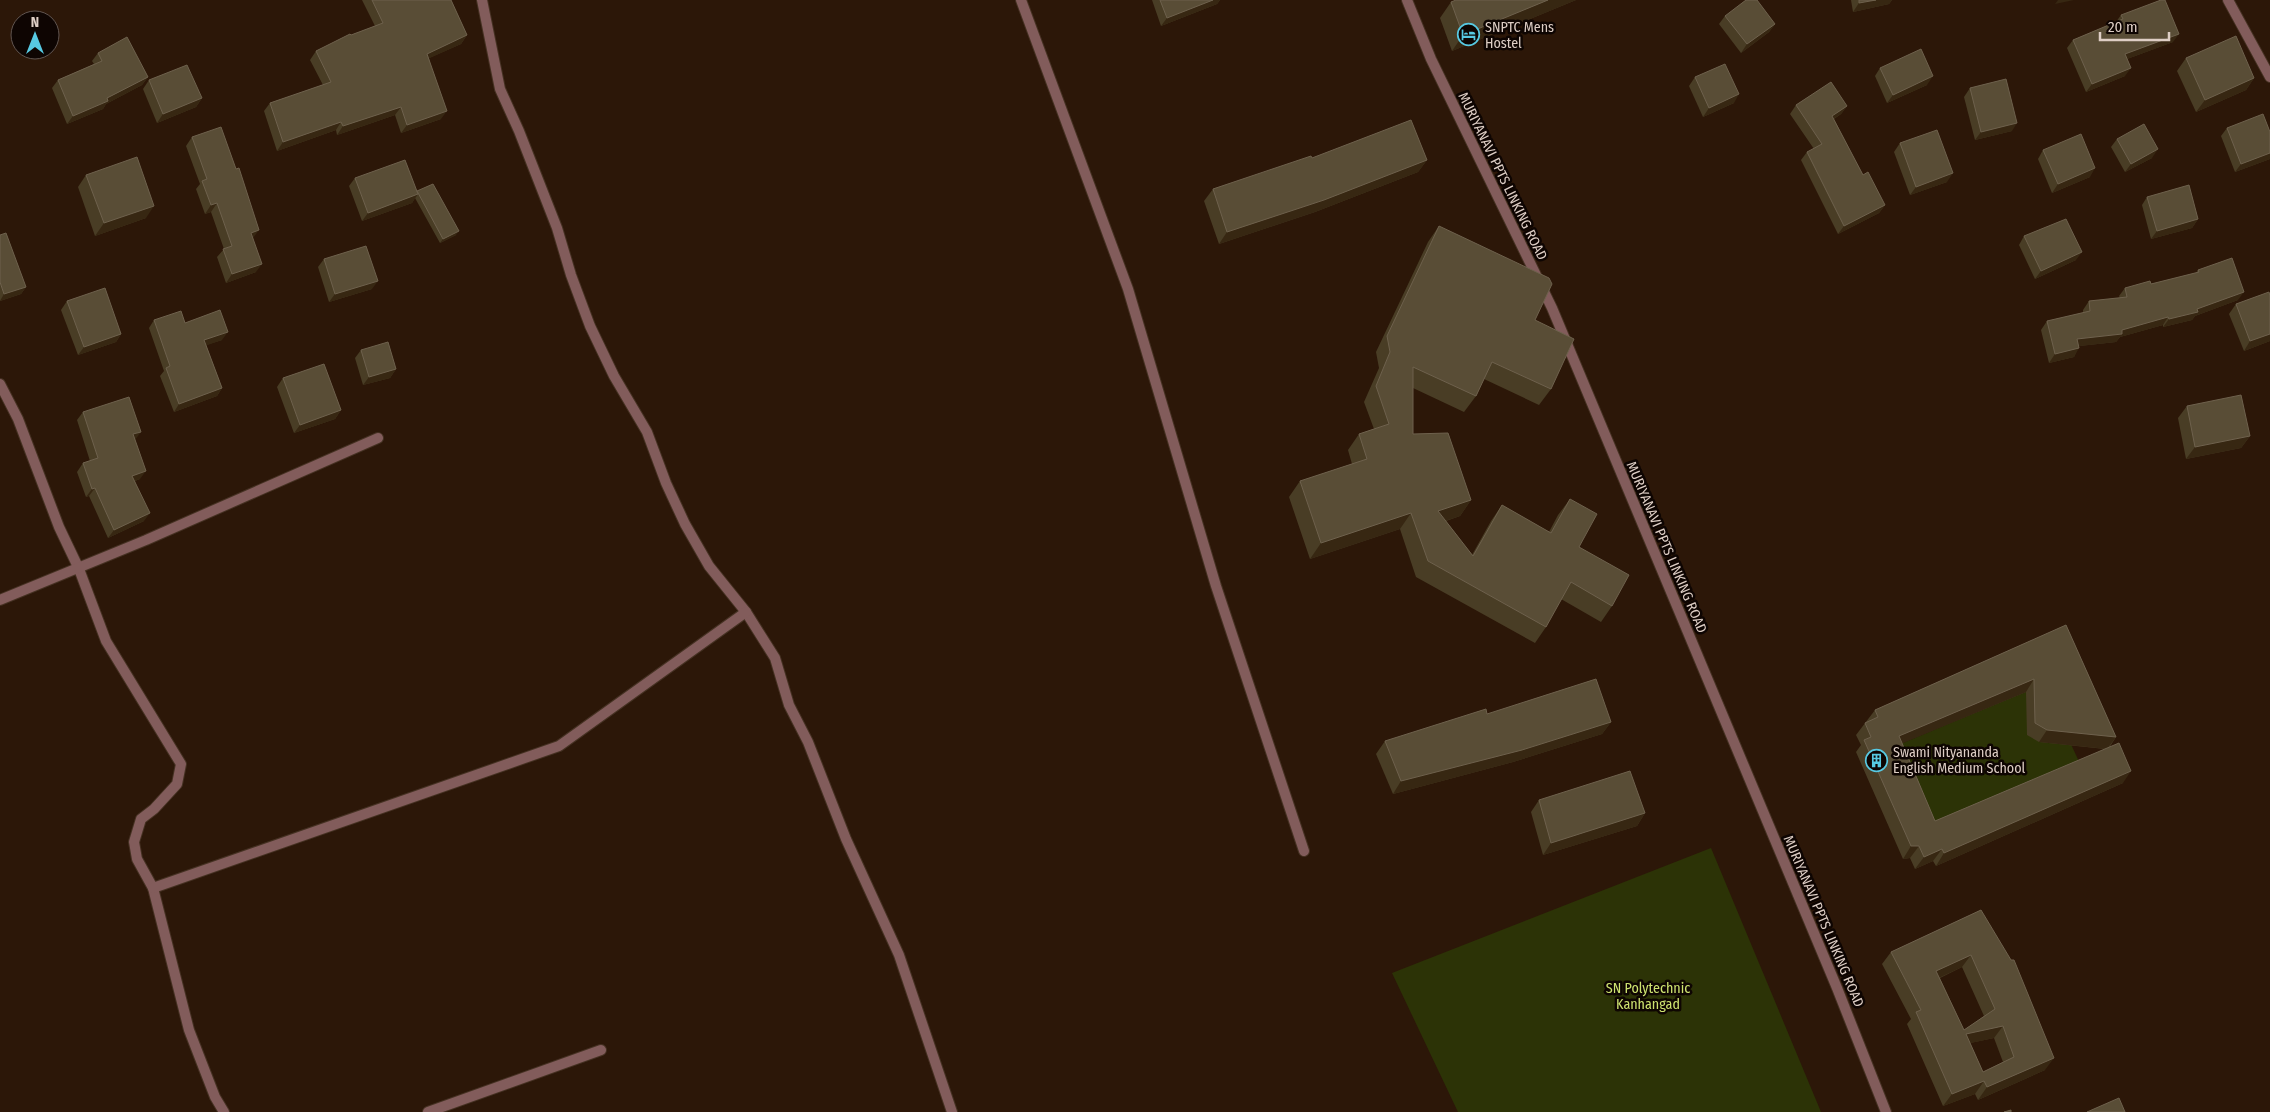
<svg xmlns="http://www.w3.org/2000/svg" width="2270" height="1112" font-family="'Fira Sans Condensed',sans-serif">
  <rect width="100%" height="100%" fill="#2c1708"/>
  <g fill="#2c3306">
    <path d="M 2043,684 L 2082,768 L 1927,833 L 1891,748 Z"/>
    <path d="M 1711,848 L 1821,1112 L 1458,1112 L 1392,973 Z"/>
  </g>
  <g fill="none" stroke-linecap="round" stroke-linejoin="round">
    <defs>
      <g id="minor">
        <path d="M 482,0 L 500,89 L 519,131 L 557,228 L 571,275 L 590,326 L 614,376 L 647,432 L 666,483 L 685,524 L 709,566 L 746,612 L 775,658 L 789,705 L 808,742 L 846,839 L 899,955 L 952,1112"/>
        <path d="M 1021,0 L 1128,289 L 1216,586 L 1304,851"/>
        <path d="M 1407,0 L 1431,59 L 1552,308 L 1837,988 L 1886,1112"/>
        <path d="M 2228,0 L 2270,77"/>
        <path d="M 0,384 L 18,419 L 59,527 L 79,569 L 106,641 L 181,764 L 177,784 L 154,809 L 141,819 L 134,842 L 137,859 L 153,888 L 189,1030 L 215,1097 L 224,1112"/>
        <path d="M 0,600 L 146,540 L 378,438"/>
        <path d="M 153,888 L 559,746 L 746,612"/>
        <path d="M 428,1112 L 601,1050"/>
      </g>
    </defs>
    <use href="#minor" stroke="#453122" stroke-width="12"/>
    <use href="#minor" stroke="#825c5b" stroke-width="10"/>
  </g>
  <g fill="#493d25" fill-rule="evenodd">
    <path d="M 362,0 L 451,0 L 467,35 L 461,44 L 429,58 L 441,119 L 401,133 L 395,115 L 337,135 L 336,130 L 277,151 L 264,111 L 270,103 L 323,85 L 310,60 L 316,51 L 351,35 L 375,26 Z"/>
    <path d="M 1152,0 L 1220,0 L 1217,4 L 1161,26 Z"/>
    <path d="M 1576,0 L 1452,51 L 1440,18 L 1451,2 Z"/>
    <path d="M 1851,0 L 1892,0 L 1889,4 L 1853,12 Z"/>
    <path d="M 2121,15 L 2173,42 L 2127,59 L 2125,76 L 2086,92 L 2067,48 L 2073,40 L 2116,22 Z"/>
    <path d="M 1725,16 L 1775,24 L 1769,32 L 1741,53 L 1719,24 Z"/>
    <path d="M 98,53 L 148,77 L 142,85 L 106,104 L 103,109 L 67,124 L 52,88 L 58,80 L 94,64 L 92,61 Z"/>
    <path d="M 2186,58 L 2254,78 L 2246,90 L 2196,112 L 2177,71 Z"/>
    <path d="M 1880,68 L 1927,85 L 1887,103 L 1875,76 Z"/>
    <path d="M 1695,77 L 1734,103 L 1703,117 L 1689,86 Z"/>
    <path d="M 149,80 L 202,98 L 196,107 L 157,123 L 143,89 Z"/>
    <path d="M 1970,88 L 2012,131 L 1975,140 L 1964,97 Z"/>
    <path d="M 1796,105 L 1847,106 L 1841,114 L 1834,119 L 1863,175 L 1885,205 L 1879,213 L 1838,234 L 1801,160 L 1807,152 L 1814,149 L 1790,114 Z"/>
    <path d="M 2227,128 L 2270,132 L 2270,159 L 2235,172 L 2221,136 Z"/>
    <path d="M 192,137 L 253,238 L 256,272 L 226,283 L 217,257 L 224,249 L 211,212 L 205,214 L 196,189 L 200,184 L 186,146 Z"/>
    <path d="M 2117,139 L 2152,158 L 2125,172 L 2111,147 Z"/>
    <path d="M 1900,143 L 1947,182 L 1910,195 L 1894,152 Z"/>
    <path d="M 2043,150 L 2090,177 L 2052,193 L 2038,159 Z"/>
    <path d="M 1312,158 L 1427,160 L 1418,172 L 1315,212 L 1219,244 L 1204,201 L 1213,189 Z"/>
    <path d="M 86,175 L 146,218 L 95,236 L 78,187 Z"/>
    <path d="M 355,178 L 417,191 L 456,235 L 440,243 L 415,198 L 412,203 L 362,221 L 349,186 Z"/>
    <path d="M 2147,197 L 2198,219 L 2192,228 L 2151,239 L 2142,205 Z"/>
    <path d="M 1439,226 L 1535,320 L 1551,389 L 1539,405 L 1484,379 L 1476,396 L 1464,412 L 1413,388 L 1413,434 L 1471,500 L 1460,516 L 1446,521 L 1472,555 L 1491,521 L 1502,505 L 1549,532 L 1558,515 L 1570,499 L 1579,547 L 1612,606 L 1601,622 L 1561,599 L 1546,627 L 1535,643 L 1416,577 L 1400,529 L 1310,559 L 1289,497 L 1300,481 L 1352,464 L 1348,450 L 1359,434 L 1374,429 L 1364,402 L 1379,368 L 1376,352 L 1428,242 Z"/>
    <path d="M 0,235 L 26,287 L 21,294 L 0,301 Z"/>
    <path d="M 2024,236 L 2076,260 L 2035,279 L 2019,245 Z"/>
    <path d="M 324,259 L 372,289 L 329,302 L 318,267 Z"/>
    <path d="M 2198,270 L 2238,300 L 2195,316 L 2192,320 L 2163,327 L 2163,325 L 2120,337 L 2116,342 L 2079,346 L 2074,357 L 2049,363 L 2041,330 L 2047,321 L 2083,313 L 2083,310 L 2089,301 L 2120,298 L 2119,296 L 2125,288 L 2151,284 L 2196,273 Z"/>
    <path d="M 2270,296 L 2270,341 L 2244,351 L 2229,314 L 2236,304 Z"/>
    <path d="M 67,301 L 121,334 L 116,342 L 78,355 L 61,310 Z"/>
    <path d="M 154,320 L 185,323 L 222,340 L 206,345 L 222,388 L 217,396 L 174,412 L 160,376 L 164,371 L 149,328 Z"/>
    <path d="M 361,350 L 396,369 L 390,378 L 363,385 L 355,358 Z"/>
    <path d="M 283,378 L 341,410 L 335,419 L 294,433 L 277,387 Z"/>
    <path d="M 2187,406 L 2250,436 L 2241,448 L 2186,459 L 2178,418 Z"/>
    <path d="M 83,412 L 135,440 L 140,479 L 135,481 L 144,521 L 108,538 L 89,496 L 86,497 L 77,472 L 83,463 L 90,461 L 77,420 Z"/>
    <path d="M 2066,625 L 2116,737 L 2109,748 L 2123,783 L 1936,866 L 1933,861 L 1915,869 L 1910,858 L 1903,859 L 1856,752 L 1861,745 L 1856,735 L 1875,710 ZM 2026,692 L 2027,735 L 2039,742 L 2105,749 L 1935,821 L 1902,743 Z"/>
    <path d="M 1487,714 L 1611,722 L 1602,734 L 1513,762 L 1393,794 L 1376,754 L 1385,741 Z"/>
    <path d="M 1539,800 L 1645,813 L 1637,826 L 1543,855 L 1531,812 Z"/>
    <path d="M 1981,910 L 2045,1070 L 1978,1100 L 1975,1094 L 1943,1106 L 1907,1024 L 1911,1019 L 1882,964 L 1891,952 ZM 1962,967 L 1984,1016 L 1964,1030 L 1940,978 ZM 1994,1038 L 2003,1062 L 1983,1072 L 1970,1043 Z"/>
  </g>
  <g fill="#372712">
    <path d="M 1213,0 L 1220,0 L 1217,4 L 1161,26 L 1167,18 Z"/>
    <path d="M 1548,0 L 1576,0 L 1452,51 L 1463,35 Z"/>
    <path d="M 1876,0 L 1892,0 L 1889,4 L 1853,12 L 1859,3 Z"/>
    <path d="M 2058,0 L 2074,0 L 2055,4 Z"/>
    <path d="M 1775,24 L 1769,32 L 1741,53 L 1747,44 Z"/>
    <path d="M 2179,34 L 2173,42 L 2119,62 L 2125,54 Z"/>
    <path d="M 467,35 L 461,44 L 421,62 L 427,54 Z"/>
    <path d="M 2131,68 L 2125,76 L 2086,92 L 2092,84 Z"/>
    <path d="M 1933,76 L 1927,85 L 1887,103 L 1893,95 Z"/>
    <path d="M 148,77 L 142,85 L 106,104 L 103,109 L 67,124 L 73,116 Z"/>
    <path d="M 2254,78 L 2246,90 L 2196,112 L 2205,100 Z"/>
    <path d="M 1739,94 L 1734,103 L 1703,117 L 1709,108 Z"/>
    <path d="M 202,98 L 196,107 L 157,123 L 163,114 Z"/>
    <path d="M 1847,106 L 1841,114 L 1826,124 L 1832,116 Z"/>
    <path d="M 401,107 L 395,115 L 337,135 L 343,126 Z"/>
    <path d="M 447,111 L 441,119 L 401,133 L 407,125 Z"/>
    <path d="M 341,122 L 336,130 L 277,151 L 283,142 Z"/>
    <path d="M 2017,123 L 2012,131 L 1975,140 L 1981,132 Z"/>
    <path d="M 2158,149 L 2152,158 L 2125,172 L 2131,164 Z"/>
    <path d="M 2270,153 L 2270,159 L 2235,172 L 2241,164 Z"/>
    <path d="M 1427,160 L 1418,172 L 1315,212 L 1219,244 L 1227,232 Z"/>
    <path d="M 2095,168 L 2090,177 L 2052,193 L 2058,184 Z"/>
    <path d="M 1953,173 L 1947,182 L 1910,195 L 1916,187 Z"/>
    <path d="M 418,194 L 412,203 L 362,221 L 368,213 Z"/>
    <path d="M 217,203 L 211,212 L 205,214 L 211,205 Z"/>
    <path d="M 1885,205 L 1879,213 L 1838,234 L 1844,226 Z"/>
    <path d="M 154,206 L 146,218 L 95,236 L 104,223 Z"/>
    <path d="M 2198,219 L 2192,228 L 2151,239 L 2157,231 Z"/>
    <path d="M 259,230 L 253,238 L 251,233 Z"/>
    <path d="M 459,231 L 456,235 L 440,243 L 443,239 Z"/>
    <path d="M 2082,252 L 2076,260 L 2035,279 L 2041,271 Z"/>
    <path d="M 262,264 L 256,272 L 226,283 L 232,274 Z"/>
    <path d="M 378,281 L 372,289 L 329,302 L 335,294 Z"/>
    <path d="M 26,287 L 21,294 L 0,301 L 4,294 Z"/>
    <path d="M 2244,292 L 2238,300 L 2195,316 L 2192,320 L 2163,327 L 2169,319 Z"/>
    <path d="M 2168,317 L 2163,325 L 2120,337 L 2116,342 L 2071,347 L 2077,339 L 2122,330 Z"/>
    <path d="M 228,332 L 222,340 L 199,348 L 204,340 Z"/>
    <path d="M 121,334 L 116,342 L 78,355 L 84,347 Z"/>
    <path d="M 2270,334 L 2270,341 L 2244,351 L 2250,341 Z"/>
    <path d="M 2079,348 L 2074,357 L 2049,363 L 2055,354 Z"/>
    <path d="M 396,369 L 390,378 L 363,385 L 369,377 Z"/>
    <path d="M 222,388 L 217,396 L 174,412 L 179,404 Z"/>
    <path d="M 341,410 L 335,419 L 294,433 L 300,425 Z"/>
    <path d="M 141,432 L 135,440 L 133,434 Z"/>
    <path d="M 2250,436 L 2241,448 L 2186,459 L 2195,447 Z"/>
    <path d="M 146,471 L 140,479 L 126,484 L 132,476 Z"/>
    <path d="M 95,488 L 89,496 L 86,497 L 92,489 Z"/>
    <path d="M 1471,500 L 1460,516 L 1427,527 L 1438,511 Z"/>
    <path d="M 150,513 L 144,521 L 108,538 L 114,530 Z"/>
    <path d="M 1411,513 L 1400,529 L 1310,559 L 1321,543 Z"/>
    <path d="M 2034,679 L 2026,692 L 1891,748 L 1899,736 Z"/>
    <path d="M 1611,722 L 1602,734 L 1513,762 L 1393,794 L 1401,781 Z"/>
    <path d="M 2047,730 L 2116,737 L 2107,749 L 2039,742 Z"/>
    <path d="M 2131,771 L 2123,783 L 1936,866 L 1944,853 Z"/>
    <path d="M 1645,813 L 1637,826 L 1543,855 L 1551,843 Z"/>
    <path d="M 1911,846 L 1919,846 L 1910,858 L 1903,859 Z"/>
    <path d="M 1942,849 L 1933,861 L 1915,869 L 1924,857 Z"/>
    <path d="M 1971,955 L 1962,967 L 1928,983 L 1936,971 Z"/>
    <path d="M 2003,1026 L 1994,1038 L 1957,1046 L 1966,1034 Z"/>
    <path d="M 2054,1058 L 2045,1070 L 1978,1100 L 1987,1087 Z"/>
    <path d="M 1984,1081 L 1975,1094 L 1943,1106 L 1952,1094 Z"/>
  </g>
  <g fill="#594d36" stroke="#6e614d" fill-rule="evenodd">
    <path d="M 372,0 L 451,0 L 467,35 L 427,54 L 447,111 L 407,125 L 401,107 L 343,126 L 341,122 L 283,142 L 270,103 L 331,82 L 316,51 L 350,34 L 351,35 L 383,23 Z"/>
    <path d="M 1160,0 L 1213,0 L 1167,18 Z"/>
    <path d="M 1456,0 L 1548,0 L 1463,35 L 1451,2 Z"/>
    <path d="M 1746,0 L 1757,0 L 1775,24 L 1747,44 L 1725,16 Z"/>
    <path d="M 1859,0 L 1876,0 L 1859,3 Z"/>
    <path d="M 2161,0 L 2165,0 L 2179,34 L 2125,54 L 2131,68 L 2092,84 L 2073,40 L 2123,19 L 2121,15 Z"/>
    <path d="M 2236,36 L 2254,78 L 2205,100 L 2186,58 Z"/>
    <path d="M 127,37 L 148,77 L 107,98 L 108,101 L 73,116 L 58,80 L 102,61 L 98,53 Z"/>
    <path d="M 1921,49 L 1933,76 L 1893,95 L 1880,68 Z"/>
    <path d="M 1725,64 L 1739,94 L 1709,108 L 1695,77 Z"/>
    <path d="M 187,65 L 202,98 L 163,114 L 149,80 Z"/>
    <path d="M 2006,79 L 2017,123 L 1981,132 L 1970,88 Z"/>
    <path d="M 1831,82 L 1847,106 L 1832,116 L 1863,175 L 1868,172 L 1885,205 L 1844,226 L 1807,152 L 1822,144 L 1796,105 Z"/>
    <path d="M 2263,114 L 2270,132 L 2270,153 L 2241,164 L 2227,128 Z"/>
    <path d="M 1411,120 L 1427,160 L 1324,200 L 1227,232 L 1213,189 L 1311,156 L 1312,158 Z"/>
    <path d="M 2144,124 L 2158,149 L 2131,164 L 2117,139 Z"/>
    <path d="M 221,127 L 236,169 L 239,168 L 259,230 L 251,233 L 262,264 L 232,274 L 223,249 L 232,246 L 217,203 L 211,205 L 202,181 L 207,179 L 192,137 Z"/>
    <path d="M 1937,130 L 1953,173 L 1916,187 L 1900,143 Z"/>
    <path d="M 2081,134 L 2095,168 L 2058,184 L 2043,150 Z"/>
    <path d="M 137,157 L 154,206 L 104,223 L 86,175 Z"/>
    <path d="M 405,160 L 418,194 L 368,213 L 355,178 Z"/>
    <path d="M 433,184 L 459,231 L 443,239 L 417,191 Z"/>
    <path d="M 2189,185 L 2198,219 L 2157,231 L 2147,197 Z"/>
    <path d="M 2066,219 L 2082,252 L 2041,271 L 2024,236 Z"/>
    <path d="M 1439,226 L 1549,278 L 1552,284 L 1535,320 L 1574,339 L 1551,389 L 1492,362 L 1476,396 L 1413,367 L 1413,434 L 1448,433 L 1471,500 L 1438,511 L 1473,556 L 1502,505 L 1551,533 L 1570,499 L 1597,514 L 1579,547 L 1629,575 L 1612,606 L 1571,582 L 1546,627 L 1428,561 L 1411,513 L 1321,543 L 1300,481 L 1367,459 L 1359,434 L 1389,424 L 1376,386 L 1390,352 L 1387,336 Z"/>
    <path d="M 6,233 L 26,287 L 4,294 L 0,282 L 0,235 Z"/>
    <path d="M 366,246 L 378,281 L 335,294 L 324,259 Z"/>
    <path d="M 2232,258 L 2244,292 L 2197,309 L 2198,312 L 2169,319 L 2168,317 L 2122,330 L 2122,334 L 2077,339 L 2079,348 L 2055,354 L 2047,321 L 2090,311 L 2089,301 L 2127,297 L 2125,288 L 2150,281 L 2151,284 L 2199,272 L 2198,270 Z"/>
    <path d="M 105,288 L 121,334 L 84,347 L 67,301 Z"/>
    <path d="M 2269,292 L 2270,296 L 2270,334 L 2250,341 L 2236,304 Z"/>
    <path d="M 220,310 L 228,332 L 204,340 L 222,388 L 179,404 L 166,368 L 170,366 L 154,320 L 181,311 L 185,323 Z"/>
    <path d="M 388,342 L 396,369 L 369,377 L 361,350 Z"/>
    <path d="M 324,364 L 341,410 L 300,425 L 283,378 Z"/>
    <path d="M 2241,395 L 2250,436 L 2195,447 L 2187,406 Z"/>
    <path d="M 129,397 L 141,432 L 133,434 L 146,471 L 132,476 L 150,513 L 114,530 L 95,488 L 92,489 L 83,463 L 98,458 L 83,412 Z"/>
    <path d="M 2066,625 L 2116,737 L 2047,730 L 2035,723 L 2034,679 L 1899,736 L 1935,821 L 2119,743 L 2131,771 L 1944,853 L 1942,849 L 1924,857 L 1919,846 L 1911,846 L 1864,740 L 1871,737 L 1865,723 L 1878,717 L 1875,710 Z"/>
    <path d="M 1596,679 L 1611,722 L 1522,750 L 1401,781 L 1385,741 L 1486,709 L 1487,714 Z"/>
    <path d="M 1630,771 L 1645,813 L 1551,843 L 1539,800 Z"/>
    <path d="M 1981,910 L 2011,960 L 2014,960 L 2054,1058 L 1987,1087 L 1984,1081 L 1952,1094 L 1916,1012 L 1921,1010 L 1891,952 ZM 1971,955 L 1995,1009 L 1964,1030 L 1936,971 ZM 2003,1026 L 2014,1057 L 1983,1072 L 1966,1034 Z"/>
    <path d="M 2119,1098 L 2125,1112 L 2087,1112 Z"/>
    <path d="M 2011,1110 L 2011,1112 L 2004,1112 Z"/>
  </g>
  <defs>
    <symbol id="hotel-ring" viewBox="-11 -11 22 22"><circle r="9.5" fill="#0e0502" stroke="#57c9e2" stroke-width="1.5"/><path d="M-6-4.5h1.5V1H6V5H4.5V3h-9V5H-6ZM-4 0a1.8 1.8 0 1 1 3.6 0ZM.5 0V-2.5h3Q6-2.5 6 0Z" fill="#57c9e2"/></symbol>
    <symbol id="building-ring" viewBox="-11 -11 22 22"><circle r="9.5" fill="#0e0502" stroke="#57c9e2" stroke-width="1.5"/><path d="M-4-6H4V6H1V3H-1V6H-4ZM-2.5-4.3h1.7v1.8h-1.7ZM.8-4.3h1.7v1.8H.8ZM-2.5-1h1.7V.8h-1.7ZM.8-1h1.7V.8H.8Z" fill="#57c9e2"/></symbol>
  </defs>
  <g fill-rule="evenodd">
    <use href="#hotel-ring" x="1456" y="22" width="25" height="25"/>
    <use href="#building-ring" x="1864" y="748" width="25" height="25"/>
  </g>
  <g text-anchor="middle" stroke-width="5" stroke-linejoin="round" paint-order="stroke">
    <g font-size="14" fill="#decec5" stroke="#0e0502" text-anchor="start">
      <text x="1485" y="32">SNPTC Mens<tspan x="1485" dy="16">Hostel</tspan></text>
      <text x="1893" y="757">Swami Nityananda<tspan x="1893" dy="16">English Medium School</tspan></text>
    </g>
    <g font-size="14" fill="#decec5" stroke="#0e0502">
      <text transform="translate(1503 176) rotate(64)" y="5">MURIYANAVI PPTS LINKING ROAD</text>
      <text transform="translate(1667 547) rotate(67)" y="5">MURIYANAVI PPTS LINKING ROAD</text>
      <text transform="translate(1824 921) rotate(67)" y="5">MURIYANAVI PPTS LINKING ROAD</text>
    </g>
    <g font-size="14" fill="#cee370" stroke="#0e0502">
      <text x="1648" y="993">SN Polytechnic<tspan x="1648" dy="16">Kanhangad</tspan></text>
    </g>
  </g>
  <g transform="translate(35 35)"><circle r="24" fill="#0e0502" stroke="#615550"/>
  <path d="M0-4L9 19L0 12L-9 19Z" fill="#57c9e2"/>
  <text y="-8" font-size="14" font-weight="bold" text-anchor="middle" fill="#decec5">N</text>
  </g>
  <path d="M2100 32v8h69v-8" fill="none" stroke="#decec5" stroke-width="2.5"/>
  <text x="2108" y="32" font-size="15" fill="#decec5" stroke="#0e0502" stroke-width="4" paint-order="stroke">20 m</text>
</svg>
